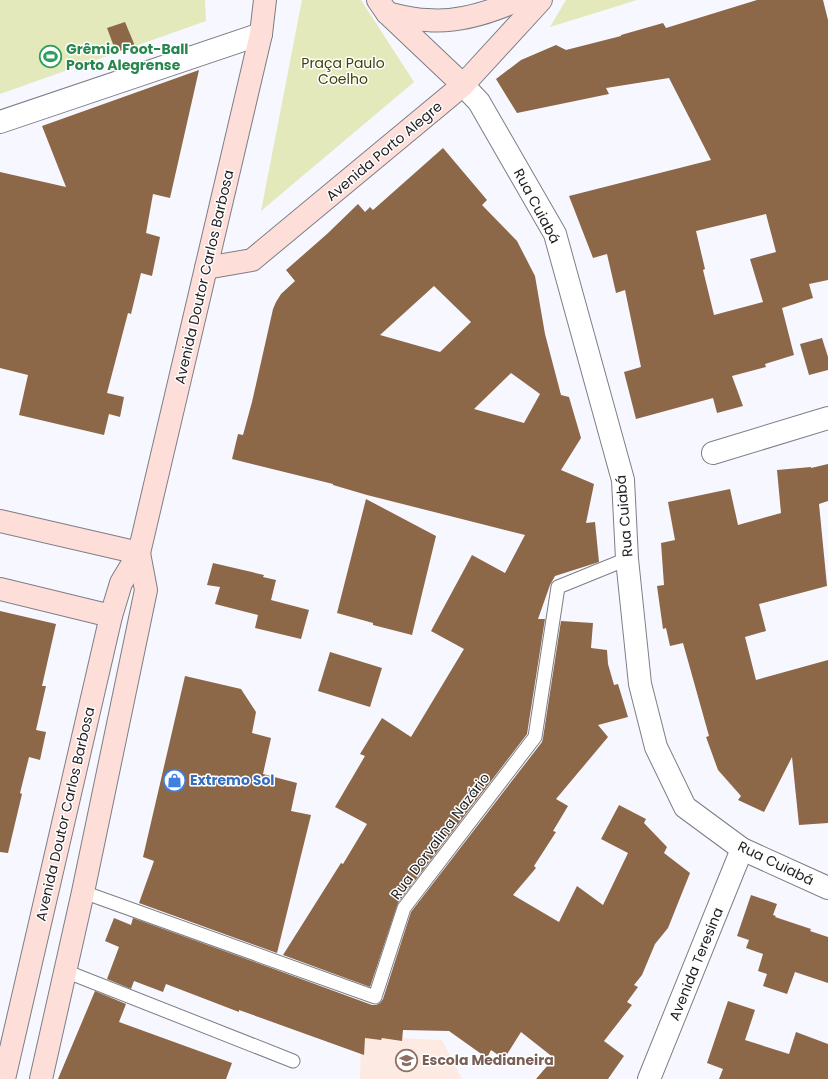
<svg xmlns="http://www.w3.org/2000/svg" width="828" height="1079" font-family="Poppins,sans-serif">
  <rect width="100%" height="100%" fill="#f7f8ff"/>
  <path fill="#fdeae2" d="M 361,1036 L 442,1040 L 462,1079 L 360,1079 Z"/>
  <g fill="#e3e9ba">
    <path d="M 0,0 L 205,0 L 206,21 L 0,94 Z"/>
    <path d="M 302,0 L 361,0 L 414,82 L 261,211 Z"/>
    <path d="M 566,0 L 637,0 L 550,27 Z"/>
  </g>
  <g fill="#8c6748" fill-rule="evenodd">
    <path d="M 757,0 L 823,0 L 828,20 L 828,280 L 809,284 L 813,298 L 782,308 L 794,355 L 765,364 L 766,367 L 732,376 L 743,406 L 717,413 L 713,398 L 636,419 L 624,372 L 641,367 L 625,290 L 616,293 L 607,254 L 593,258 L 569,196 L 711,160 L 669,78 L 606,88 L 609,94 L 517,113 L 496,79 L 521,60 L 556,45 L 566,50 L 621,36 L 621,35 L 663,23 L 666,28 ZM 766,214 L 776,252 L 750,259 L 763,302 L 714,315 L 703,270 L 705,269 L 696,231 Z"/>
    <path d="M 125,22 L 135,46 L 116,52 L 107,28 Z"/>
    <path d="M 199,70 L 170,198 L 153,194 L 146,233 L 160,237 L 152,276 L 141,273 L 131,314 L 128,313 L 107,393 L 124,397 L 120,417 L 109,414 L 104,435 L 19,415 L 28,375 L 0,368 L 0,172 L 66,187 L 42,126 Z"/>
    <path d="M 443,148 L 487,200 L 482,205 L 517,241 L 535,276 L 545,334 L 561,395 L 569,397 L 581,438 L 561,470 L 594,484 L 586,523 L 595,522 L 599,562 L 555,576 L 550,585 L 538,619 L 545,619 L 527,734 L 398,903 L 370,987 L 283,955 L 341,863 L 343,864 L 367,824 L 335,807 L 365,756 L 360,754 L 382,718 L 411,737 L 464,649 L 431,631 L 472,555 L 505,573 L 525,535 L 367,495 L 333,485 L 333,484 L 232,459 L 238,434 L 243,435 L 252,402 L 273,309 L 276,302 L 281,294 L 295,281 L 286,270 L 327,234 L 358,204 L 365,212 L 370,207 L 373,210 ZM 434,286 L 471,322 L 440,352 L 380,335 ZM 511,373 L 540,394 L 524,423 L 474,409 Z"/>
    <path d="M 822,338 L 828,357 L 828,370 L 809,375 L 800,344 Z"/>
    <path d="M 828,464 L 828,501 L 819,504 L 827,586 L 759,604 L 766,631 L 745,637 L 756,680 L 828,660 L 828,823 L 799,825 L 792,757 L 764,812 L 738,800 L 741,796 L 718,770 L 706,737 L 709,736 L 683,643 L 670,646 L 666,628 L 663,629 L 657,586 L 664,585 L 661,543 L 675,540 L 668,502 L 730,489 L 738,525 L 781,513 L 777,470 L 811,467 L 811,468 Z"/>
    <path d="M 366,499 L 436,536 L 412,635 L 373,625 L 373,623 L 337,613 Z"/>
    <path d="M 213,563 L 264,575 L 263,577 L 276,580 L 271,600 L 309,610 L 301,639 L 255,628 L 258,615 L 215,604 L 220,587 L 207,585 Z"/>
    <path d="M 0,611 L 56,624 L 42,686 L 46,686 L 36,730 L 46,732 L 40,760 L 29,757 L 20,793 L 22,794 L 8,853 L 0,852 Z"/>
    <path d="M 561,621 L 593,623 L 591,648 L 607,650 L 608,664 L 614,685 L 618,684 L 628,717 L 598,725 L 608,737 L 556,799 L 568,806 L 553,831 L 556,832 L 534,866 L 536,868 L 513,895 L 559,922 L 577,886 L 603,905 L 628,853 L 601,839 L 619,805 L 646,819 L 644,823 L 667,847 L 664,853 L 690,873 L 668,928 L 655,944 L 642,975 L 634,985 L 638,987 L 627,1002 L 632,1005 L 604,1041 L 624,1056 L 608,1079 L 536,1079 L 554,1058 L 521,1032 L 504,1059 L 491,1050 L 487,1058 L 449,1031 L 403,1030 L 402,1041 L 382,1038 L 381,1040 L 365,1038 L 364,1055 L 239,1010 L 239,1012 L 166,984 L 163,992 L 134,981 L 131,989 L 107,979 L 119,947 L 105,941 L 114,918 L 131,925 L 133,918 L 274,969 L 273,971 L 274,969 L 372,1005 L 376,1005 L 380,1003 L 383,999 L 411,912 L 542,742 L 543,738 Z"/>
    <path d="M 330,652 L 382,668 L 370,707 L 318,691 Z"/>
    <path d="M 185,676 L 241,689 L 256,712 L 252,733 L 271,738 L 263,774 L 297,783 L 291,811 L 311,815 L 277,953 L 139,903 L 154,861 L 143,857 Z"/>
    <path d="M 751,895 L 777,904 L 773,915 L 776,916 L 775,917 L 811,929 L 810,931 L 828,937 L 828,983 L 795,972 L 787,994 L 763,986 L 767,974 L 758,971 L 763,954 L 746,948 L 749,940 L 737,936 Z"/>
    <path d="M 95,991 L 126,1004 L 119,1022 L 232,1063 L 226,1079 L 58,1079 Z"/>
    <path d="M 728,1001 L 755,1010 L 745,1040 L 789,1054 L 796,1032 L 828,1044 L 828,1079 L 719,1079 L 723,1069 L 707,1063 Z"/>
  </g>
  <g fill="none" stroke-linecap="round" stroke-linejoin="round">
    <defs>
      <g id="lane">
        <path d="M 83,892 L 375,997 L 404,908 L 535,737 L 558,587 L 627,559"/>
        <path d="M 65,971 L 293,1061"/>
      </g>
      <g id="street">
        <path d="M 463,85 L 479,102 L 555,234 L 623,480 L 627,559 L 640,684 L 656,747 L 685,807 L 742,849 L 828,888"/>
        <path d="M 0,122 L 261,34"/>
        <path d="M 713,453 L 828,418"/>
        <path d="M 649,1079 L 742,849"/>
      </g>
      <g id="secondary">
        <path d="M 378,0 L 387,13 L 463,85"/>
        <path d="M 387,13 C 400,16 414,20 427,20 C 457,23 491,12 518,0"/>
        <path d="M 206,268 L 252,260 L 463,85 L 541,0"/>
        <path d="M 0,521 L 139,553"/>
        <path d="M 0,589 L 111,616"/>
        <path d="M 4,1079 L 111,616 L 121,583 L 139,553 L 261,34 L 265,0"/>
        <path d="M 41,1079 L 83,892 L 146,590 L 139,553"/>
      </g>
    </defs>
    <use href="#lane" stroke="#7d7e86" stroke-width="15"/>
    <use href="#street" stroke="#7d7e86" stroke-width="24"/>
    <use href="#secondary" stroke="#7d7e86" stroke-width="24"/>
    <use href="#lane" stroke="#fff" stroke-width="13"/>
    <use href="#street" stroke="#fff" stroke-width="22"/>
    <use href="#secondary" stroke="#feded9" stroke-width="22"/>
  </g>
  <defs>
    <symbol id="stadium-ring" viewBox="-11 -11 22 22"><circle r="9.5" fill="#fff" stroke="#2e9e5b" stroke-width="1.5"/><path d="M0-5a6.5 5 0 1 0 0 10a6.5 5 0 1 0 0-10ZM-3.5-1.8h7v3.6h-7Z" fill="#2e9e5b"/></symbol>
    <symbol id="shop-ring" viewBox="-11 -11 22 22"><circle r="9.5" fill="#fff" stroke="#3f7fe0" stroke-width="1.5"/><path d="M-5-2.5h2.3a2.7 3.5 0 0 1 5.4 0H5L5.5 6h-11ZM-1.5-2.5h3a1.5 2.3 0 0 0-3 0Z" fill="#3f7fe0"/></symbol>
    <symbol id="school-ring" viewBox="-11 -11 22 22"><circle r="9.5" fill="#fff" stroke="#8d6e63" stroke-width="1.5"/><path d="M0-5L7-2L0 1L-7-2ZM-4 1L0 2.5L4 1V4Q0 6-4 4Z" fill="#8d6e63"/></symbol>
  </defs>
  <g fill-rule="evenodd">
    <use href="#stadium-ring" x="38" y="44" width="25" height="25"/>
    <use href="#shop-ring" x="162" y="768" width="25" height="25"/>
    <use href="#school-ring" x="394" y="1048" width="25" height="25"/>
  </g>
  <g text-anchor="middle" stroke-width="3" stroke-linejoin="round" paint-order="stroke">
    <g font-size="14" font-weight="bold" fill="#27864d" stroke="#fff" text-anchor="start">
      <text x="66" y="54">Grêmio Foot-Ball<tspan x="66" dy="16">Porto Alegrense</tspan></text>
    </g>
    <g font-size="14" fill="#3f4308" stroke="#fff">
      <text x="343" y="68">Praça Paulo<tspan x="343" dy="16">Coelho</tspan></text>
    </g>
    <g font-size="14" fill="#1e1e21" stroke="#fff">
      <text transform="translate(384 151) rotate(-40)" y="5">Avenida Porto Alegre</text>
      <text transform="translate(537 206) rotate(62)" y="5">Rua Cuiabá</text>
      <text transform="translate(204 277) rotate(-77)" y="5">Avenida Doutor Carlos Barbosa</text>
      <text transform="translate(624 516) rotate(-95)" y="5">Rua Cuiabá</text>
      <text transform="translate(65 814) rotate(-77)" y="5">Avenida Doutor Carlos Barbosa</text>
      <text transform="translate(440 836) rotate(-53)" y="5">Rua Dorvalina Nazário</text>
      <text transform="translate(776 863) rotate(26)" y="5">Rua Cuiabá</text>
      <text transform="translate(696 964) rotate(-68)" y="5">Avenida Teresina</text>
    </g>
    <g font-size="14" font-weight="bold" fill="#366cbe" stroke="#fff" text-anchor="start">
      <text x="190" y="785">Extremo Sol</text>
    </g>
    <g font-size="14" font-weight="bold" fill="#785e54" stroke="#fff" text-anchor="start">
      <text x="422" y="1065">Escola Medianeira</text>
    </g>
  </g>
</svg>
